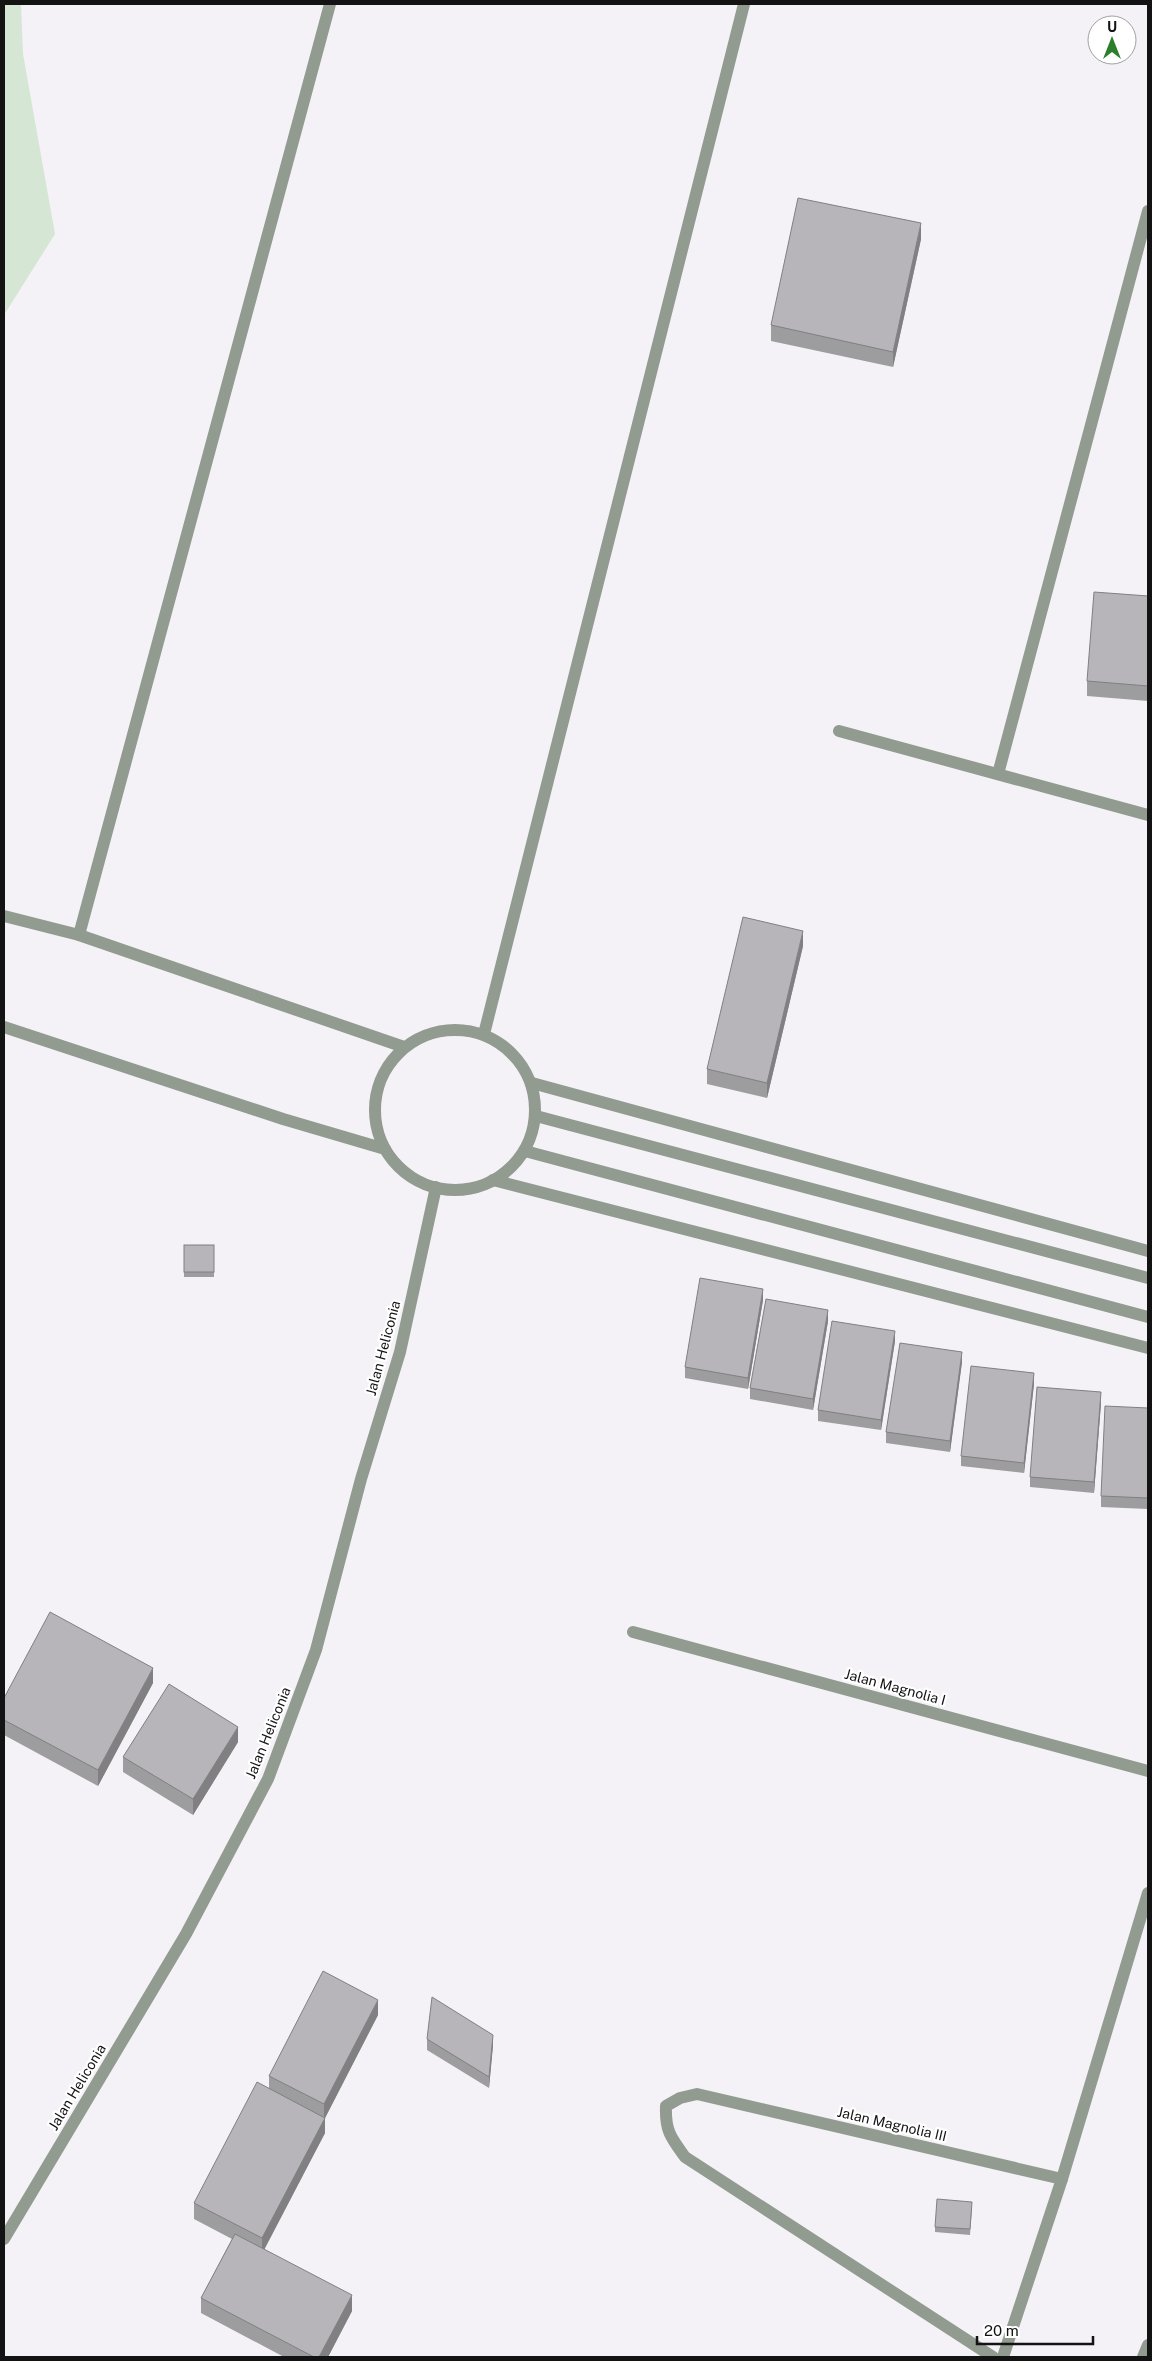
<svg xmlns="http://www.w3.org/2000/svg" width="1152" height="2361" font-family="'Public Sans',sans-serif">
  <rect width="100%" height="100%" fill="#f5f2f7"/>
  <path fill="#d5e6d4" d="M 4,4 L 21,4 L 23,54 L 55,234 L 4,315 Z"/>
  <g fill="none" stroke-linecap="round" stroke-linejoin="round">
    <g stroke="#919b90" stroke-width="12">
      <path d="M 79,935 L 330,4"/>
      <path d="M 484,1034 L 744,4"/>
    </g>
    <g stroke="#919b90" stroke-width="12">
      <path d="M 839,731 L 1148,815"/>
      <path d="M 998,774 L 1148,211"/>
      <path d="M 4,916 L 79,935 L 404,1047"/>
      <path d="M 4,1027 L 283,1119 L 385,1149"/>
      <circle cx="455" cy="1110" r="80"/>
      <path d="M 532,1083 L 1148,1251"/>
      <path d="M 536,1116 L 1148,1278"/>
      <path d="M 525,1151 L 1148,1317"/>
      <path d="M 493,1180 L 1148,1348"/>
      <path d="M 633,1632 L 1148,1771"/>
      <path d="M 4,2239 L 186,1934 L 268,1779 L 316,1650 L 361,1479 L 400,1352 L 436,1187"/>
      <path d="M 993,2357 L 685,2157 C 671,2138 665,2131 666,2106 L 680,2098 L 697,2094 L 1062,2179"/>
      <path d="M 1003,2357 L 1062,2179 L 1148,1893"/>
      <path d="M 1143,2357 L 1148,2345"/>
    </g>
  </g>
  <g fill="#9d9c9f">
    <path d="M 921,239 L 893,367 L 771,341 L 771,325 Z"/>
    <path d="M 1148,596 L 1148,701 L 1087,696 L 1087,681 Z"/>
    <path d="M 803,946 L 767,1098 L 707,1084 L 707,1069 Z"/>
    <rect x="184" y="1245" width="30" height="32"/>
    <path d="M 763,1300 L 748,1389 L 685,1378 L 685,1367 Z"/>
    <path d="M 828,1321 L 813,1410 L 750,1399 L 750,1388 Z"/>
    <path d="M 895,1341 L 881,1430 L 818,1421 L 818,1410 Z"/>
    <path d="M 962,1362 L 950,1452 L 886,1443 L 886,1432 Z"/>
    <path d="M 1034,1384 L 1024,1473 L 961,1466 L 961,1456 Z"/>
    <path d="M 1101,1403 L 1094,1493 L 1030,1487 L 1030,1477 Z"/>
    <path d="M 1148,1408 L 1148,1509 L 1101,1507 L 1101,1496 Z"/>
    <path d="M 153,1683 L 98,1786 L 4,1735 L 4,1698 Z"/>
    <path d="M 238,1742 L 193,1815 L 123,1772 L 123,1757 Z"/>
    <path d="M 378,2015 L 325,2118 L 325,2133 L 264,2249 L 352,2311 L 328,2357 L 284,2357 L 201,2313 L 201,2298 L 232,2239 L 194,2219 L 194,2203 L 269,2088 L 269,2076 Z"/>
    <path d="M 427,2039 L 493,2045 L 489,2088 L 427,2050 Z"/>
    <path d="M 972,2207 L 970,2235 L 935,2232 L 935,2227 Z"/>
  </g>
  <g fill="#807f82">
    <path d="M 921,223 L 921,239 L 893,367 L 893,352 Z"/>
    <path d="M 803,931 L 803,946 L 767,1098 L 767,1083 Z"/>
    <path d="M 763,1289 L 763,1300 L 748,1389 L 748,1378 Z"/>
    <path d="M 828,1310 L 828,1321 L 813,1410 L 813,1399 Z"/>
    <path d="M 895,1331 L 895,1341 L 881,1430 L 881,1420 Z"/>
    <path d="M 962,1352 L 962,1362 L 950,1452 L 950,1441 Z"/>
    <path d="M 1034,1373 L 1034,1384 L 1024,1473 L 1024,1463 Z"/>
    <path d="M 1101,1392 L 1101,1403 L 1094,1493 L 1094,1482 Z"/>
    <path d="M 153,1668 L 153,1683 L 98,1786 L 98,1770 Z"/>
    <path d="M 238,1727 L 238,1742 L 193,1815 L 193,1799 Z"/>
    <path d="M 378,2000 L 378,2015 L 324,2120 L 324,2104 Z"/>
    <path d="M 493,2035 L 493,2045 L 489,2088 L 489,2077 Z"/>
    <path d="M 325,2118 L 325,2133 L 262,2254 L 262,2238 Z"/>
    <path d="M 352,2295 L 352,2311 L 328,2357 L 319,2357 Z"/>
  </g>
  <g fill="#b7b5b9" stroke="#807f82">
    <path d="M 798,198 L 921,223 L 893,352 L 771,325 Z"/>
    <path d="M 1094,592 L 1148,596 L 1148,686 L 1087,681 Z"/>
    <path d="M 743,917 L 803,931 L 767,1083 L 707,1069 Z"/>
    <rect x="184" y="1245" width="30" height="27"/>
    <path d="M 700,1278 L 763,1289 L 748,1378 L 685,1367 Z"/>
    <path d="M 766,1299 L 828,1310 L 813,1399 L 750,1388 Z"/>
    <path d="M 832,1321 L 895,1331 L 881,1420 L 818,1410 Z"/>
    <path d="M 900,1343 L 962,1352 L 950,1441 L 886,1432 Z"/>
    <path d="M 971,1366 L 1034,1373 L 1024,1463 L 961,1456 Z"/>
    <path d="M 1037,1387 L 1101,1392 L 1094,1482 L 1030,1477 Z"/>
    <path d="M 1105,1406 L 1148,1408 L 1148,1498 L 1101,1496 Z"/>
    <path d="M 50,1612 L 153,1668 L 98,1770 L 4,1720 L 4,1698 Z"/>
    <path d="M 169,1684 L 238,1727 L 193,1799 L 123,1757 Z"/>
    <path d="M 323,1971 L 378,2000 L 324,2104 L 269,2076 Z"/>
    <path d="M 432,1997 L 493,2035 L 489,2077 L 427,2039 Z"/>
    <path d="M 257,2082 L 325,2118 L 262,2238 L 194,2203 Z"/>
    <path d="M 937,2199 L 972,2202 L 970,2229 L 935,2227 Z"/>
    <path d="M 235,2234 L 352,2295 L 319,2357 L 314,2357 L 201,2298 Z"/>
  </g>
  <g text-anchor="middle" stroke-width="4.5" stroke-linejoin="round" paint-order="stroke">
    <g font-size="14" fill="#131314" stroke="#fff">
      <text transform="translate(383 1348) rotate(-75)" y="5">Jalan Heliconia</text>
      <text transform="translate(895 1687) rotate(15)" y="5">Jalan Magnolia I</text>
      <text transform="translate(268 1733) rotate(-68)" y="5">Jalan Heliconia</text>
      <text transform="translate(77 2087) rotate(-59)" y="5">Jalan Heliconia</text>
      <text transform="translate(892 2124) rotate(13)" y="5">Jalan Magnolia III</text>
    </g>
  </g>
  <rect width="1152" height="2361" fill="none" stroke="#131314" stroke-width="10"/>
  <g transform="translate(1112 40)"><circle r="24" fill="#ffffff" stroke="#a1a1a1"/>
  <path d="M0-4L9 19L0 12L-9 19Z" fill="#2b7f2c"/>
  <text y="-8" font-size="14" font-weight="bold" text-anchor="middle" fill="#131314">U</text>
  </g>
  <path d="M977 2336v8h116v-8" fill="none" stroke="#131314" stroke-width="2.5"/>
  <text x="984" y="2336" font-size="15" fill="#131314" stroke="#ffffff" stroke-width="4" paint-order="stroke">20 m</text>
</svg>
